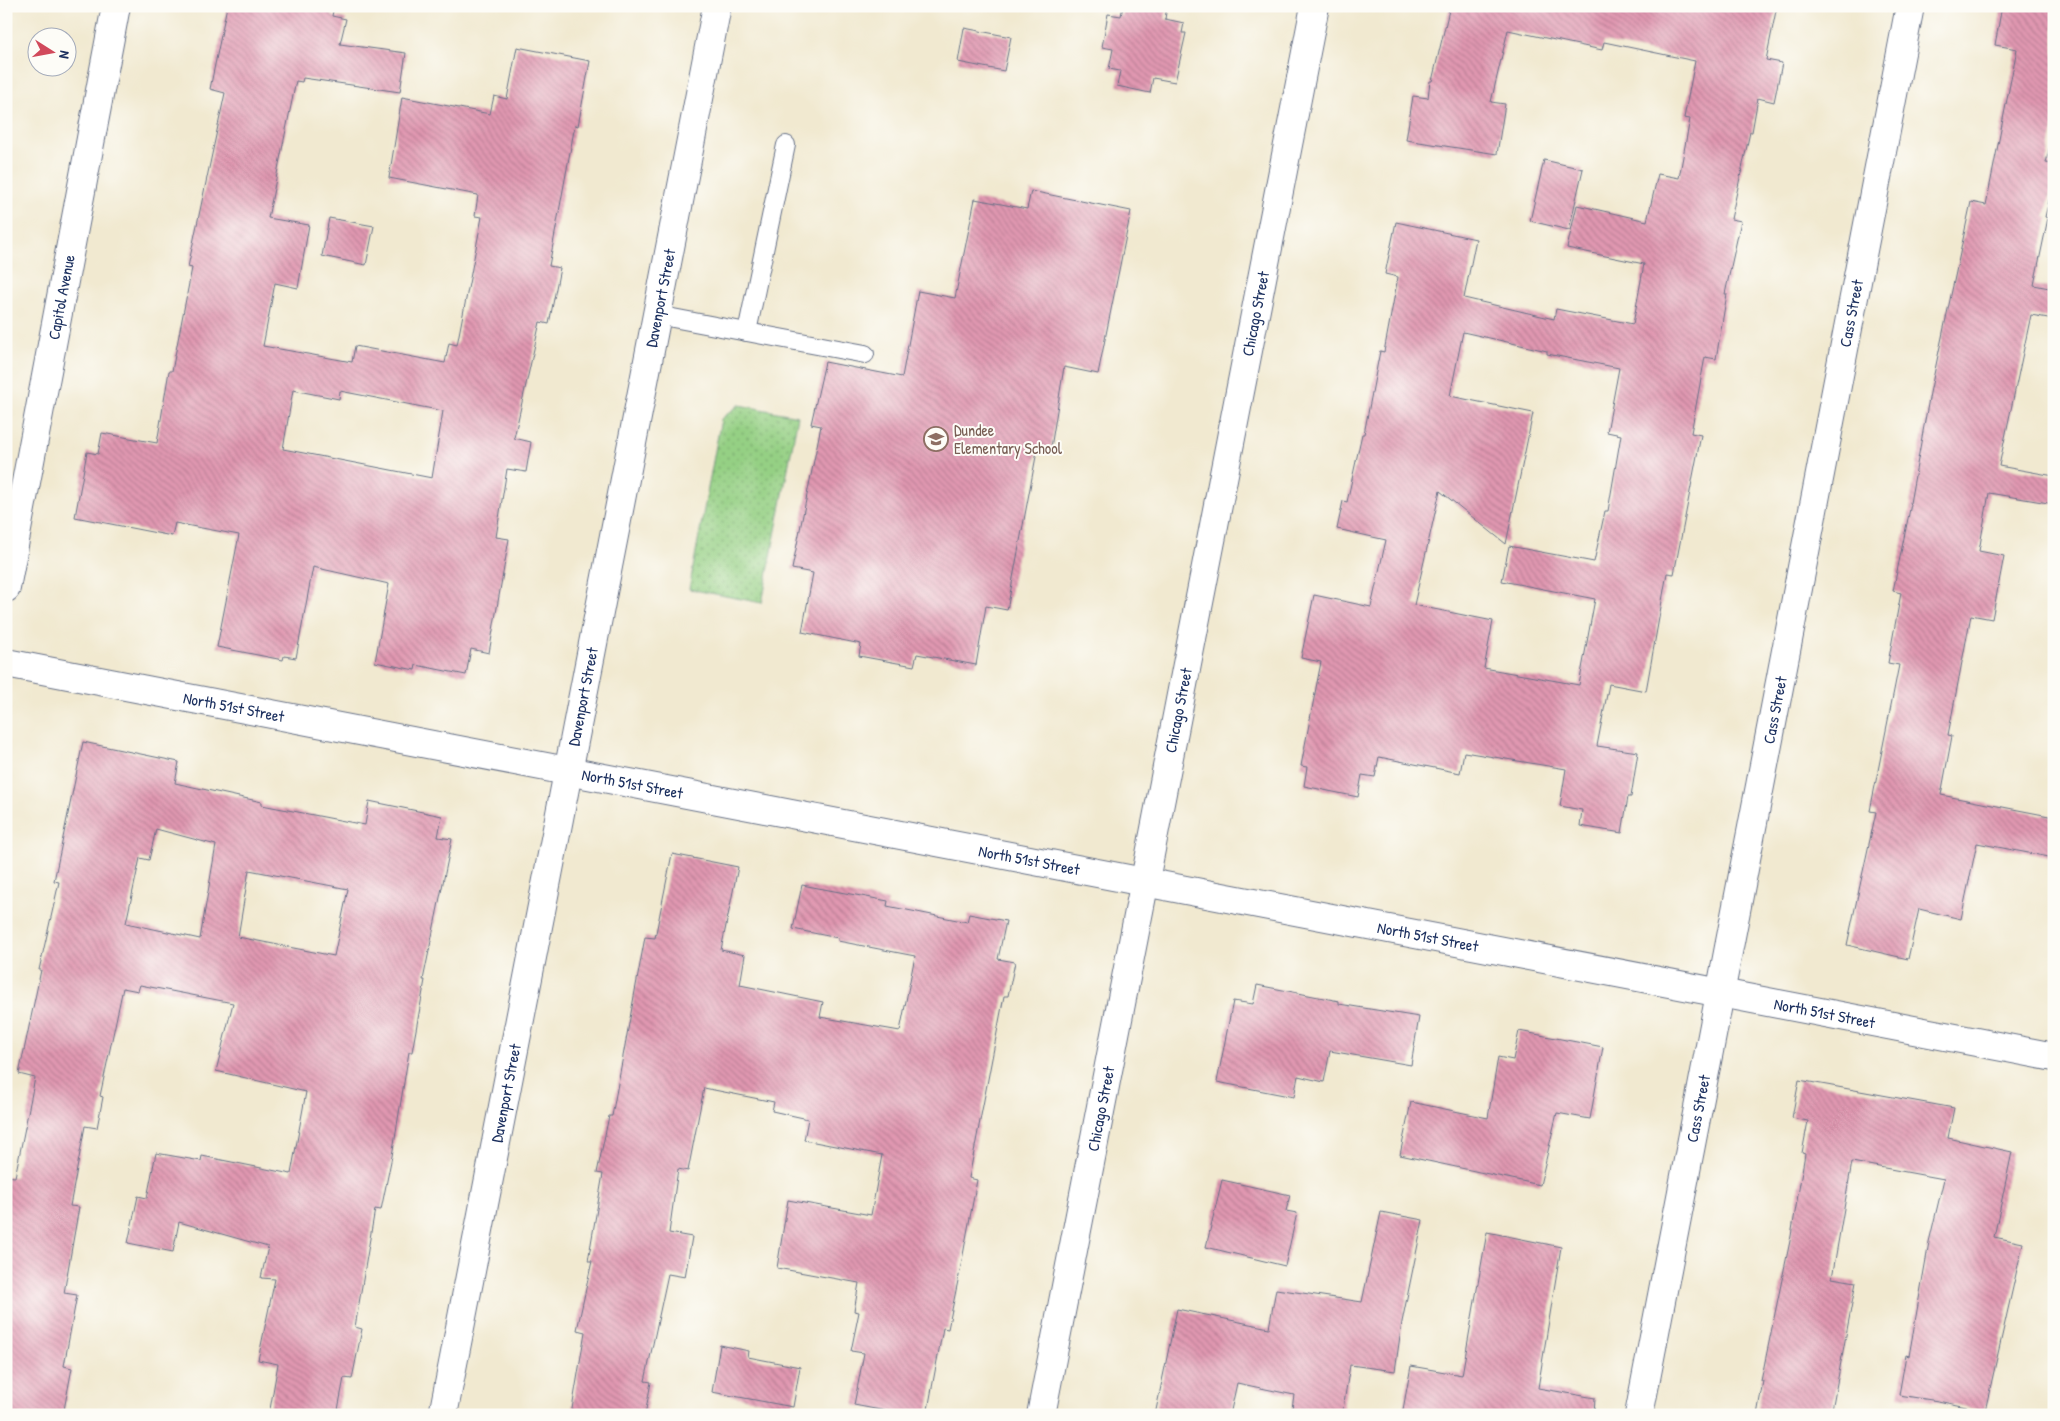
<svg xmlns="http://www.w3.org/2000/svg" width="2060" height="1421" font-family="'Patrick Hand',sans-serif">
  <defs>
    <pattern id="park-dots" width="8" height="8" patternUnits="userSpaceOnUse" patternTransform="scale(1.25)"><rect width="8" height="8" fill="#95d084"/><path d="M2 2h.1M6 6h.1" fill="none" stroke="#79a96f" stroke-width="1.8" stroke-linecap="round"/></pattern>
    <pattern id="building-back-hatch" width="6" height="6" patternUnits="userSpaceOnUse" patternTransform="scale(1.25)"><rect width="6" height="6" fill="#e198b1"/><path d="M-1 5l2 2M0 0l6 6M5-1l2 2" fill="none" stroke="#b67c93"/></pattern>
  </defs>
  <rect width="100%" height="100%" fill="#fdfcf7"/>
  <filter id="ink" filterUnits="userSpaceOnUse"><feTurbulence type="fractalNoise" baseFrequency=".02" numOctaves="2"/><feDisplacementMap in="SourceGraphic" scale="10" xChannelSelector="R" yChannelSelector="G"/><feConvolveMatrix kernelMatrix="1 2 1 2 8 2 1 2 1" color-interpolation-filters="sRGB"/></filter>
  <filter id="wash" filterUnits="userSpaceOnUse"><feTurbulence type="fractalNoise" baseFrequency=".0096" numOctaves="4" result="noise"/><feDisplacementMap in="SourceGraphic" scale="20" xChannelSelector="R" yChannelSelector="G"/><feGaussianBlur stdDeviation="1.12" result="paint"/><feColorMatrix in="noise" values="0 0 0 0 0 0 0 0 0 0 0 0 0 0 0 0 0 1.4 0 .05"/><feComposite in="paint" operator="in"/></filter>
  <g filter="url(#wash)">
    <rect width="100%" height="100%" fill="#f1e9d0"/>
    <path fill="url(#park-dots)" stroke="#588071" d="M 739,405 L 798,416 L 762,603 L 689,589 L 721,419 Z"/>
    <g id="blocks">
      <g fill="url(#building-back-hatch)" fill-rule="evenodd">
        <path d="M 227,6 L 334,6 L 332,16 L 346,19 L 340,44 L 406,53 L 400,92 L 303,78 L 302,82 L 296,81 L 268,218 L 309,225 L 298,288 L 275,283 L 263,346 L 352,362 L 355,346 L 445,363 L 449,343 L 457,345 L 482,217 L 475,216 L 478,195 L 389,178 L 402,97 L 490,114 L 494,96 L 507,99 L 517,47 L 590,61 L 578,126 L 575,125 L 549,266 L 560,268 L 549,324 L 540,322 L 514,438 L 531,442 L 526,472 L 507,469 L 496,537 L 509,539 L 489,653 L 471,649 L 466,675 L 416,665 L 415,670 L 375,662 L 389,584 L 313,567 L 296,658 L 284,656 L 283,660 L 217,647 L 239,535 L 175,523 L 172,536 L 75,517 L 87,452 L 98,454 L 102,433 L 157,443 L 169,371 L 172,371 L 192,268 L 188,267 L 225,93 L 210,89 ZM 293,390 L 339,399 L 340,391 L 443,411 L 432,478 L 283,449 Z"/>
        <path d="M 1123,6 L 1167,6 L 1165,19 L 1184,23 L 1182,33 L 1186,33 L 1175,82 L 1153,78 L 1150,93 L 1117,86 L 1120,71 L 1109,69 L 1113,49 L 1102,47 L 1108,14 L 1121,16 Z"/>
        <path d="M 1450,6 L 1777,6 L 1766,60 L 1782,63 L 1774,102 L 1758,98 L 1752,132 L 1750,132 L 1731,219 L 1741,221 L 1725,294 L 1727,294 L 1716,359 L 1705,357 L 1691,433 L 1701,435 L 1674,574 L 1667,573 L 1646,691 L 1609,684 L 1597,746 L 1638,752 L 1631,797 L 1628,797 L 1622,833 L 1580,826 L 1582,810 L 1560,806 L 1566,769 L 1464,752 L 1460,773 L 1379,757 L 1375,777 L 1362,775 L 1358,797 L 1304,786 L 1307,767 L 1301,766 L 1321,662 L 1301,658 L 1314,595 L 1371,607 L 1386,540 L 1337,529 L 1343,501 L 1347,502 L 1362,434 L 1364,434 L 1380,351 L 1384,352 L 1398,277 L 1385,274 L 1396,222 L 1476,239 L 1464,298 L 1554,319 L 1556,309 L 1633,324 L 1644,264 L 1567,248 L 1577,205 L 1647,221 L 1658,174 L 1679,178 L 1690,119 L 1684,118 L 1695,61 L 1604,42 L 1602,50 L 1508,30 L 1491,102 L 1505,104 L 1497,154 L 1406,140 L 1413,96 L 1428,98 L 1430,81 L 1432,81 ZM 1463,332 L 1547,351 L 1547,354 L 1619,368 L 1607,432 L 1621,435 L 1608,511 L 1605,511 L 1594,562 L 1509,546 L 1502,581 L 1595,599 L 1579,685 L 1484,668 L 1493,621 L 1414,605 L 1440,491 L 1506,544 L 1533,413 L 1450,396 Z"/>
        <path d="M 2002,6 L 2054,6 L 2054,127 L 2046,163 L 2054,164 L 2054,180 L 2045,217 L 2048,218 L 2034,285 L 2054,289 L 2054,319 L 2031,315 L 1999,466 L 2054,476 L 2054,504 L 1989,493 L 1979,551 L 2004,556 L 1992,619 L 1971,615 L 1948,735 L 1952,736 L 1941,795 L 2054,817 L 2054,858 L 1977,843 L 1961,919 L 1919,909 L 1908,959 L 1847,945 L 1876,812 L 1870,811 L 1899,665 L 1888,663 L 1901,593 L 1893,591 L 1911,504 L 1910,503 L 1930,393 L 1971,202 L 1986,205 L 2017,49 L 1995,45 Z"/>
        <path d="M 964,28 L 1011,37 L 1004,71 L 958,62 Z"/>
        <path d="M 1544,160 L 1583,169 L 1569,230 L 1530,221 Z"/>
        <path d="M 1031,191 L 1131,211 L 1098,374 L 1064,367 L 1050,454 L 1037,451 L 1007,610 L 986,606 L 976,665 L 917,654 L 914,666 L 859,656 L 861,644 L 802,632 L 813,573 L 792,569 L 821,426 L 811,424 L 825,362 L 902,377 L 918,291 L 955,298 L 975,199 L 1027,209 Z"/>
        <path d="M 329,218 L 374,226 L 366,265 L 322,256 Z"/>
        <path d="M 83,742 L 179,762 L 175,783 L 262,802 L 262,805 L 365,825 L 369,801 L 442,816 L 438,837 L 452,839 L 423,980 L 425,980 L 412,1052 L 409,1052 L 392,1156 L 381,1210 L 375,1209 L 355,1327 L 362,1329 L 352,1379 L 344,1378 L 337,1415 L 269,1415 L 278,1364 L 258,1360 L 275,1279 L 261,1278 L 268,1247 L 179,1222 L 173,1252 L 128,1243 L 138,1196 L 147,1198 L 156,1153 L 201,1161 L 202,1156 L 291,1174 L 306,1092 L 216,1071 L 233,1003 L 140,985 L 138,991 L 123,988 L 100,1096 L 103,1097 L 97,1128 L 85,1126 L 70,1206 L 79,1207 L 64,1293 L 77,1295 L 64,1366 L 72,1368 L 63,1415 L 6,1415 L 6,1176 L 15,1177 L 35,1078 L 19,1074 L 41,970 L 39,970 L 59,882 L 54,881 ZM 156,829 L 216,845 L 200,939 L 126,923 L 140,858 L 149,860 ZM 249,870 L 348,889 L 334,956 L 238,937 Z"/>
        <path d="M 672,854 L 738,867 L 721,950 L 745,955 L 740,985 L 823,1002 L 820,1017 L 900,1031 L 915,956 L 838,941 L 838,938 L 793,929 L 802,885 L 888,901 L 887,906 L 967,922 L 969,914 L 1006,921 L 998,959 L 1015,962 L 1008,996 L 1004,996 L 969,1178 L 977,1180 L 960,1271 L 948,1329 L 943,1328 L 927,1415 L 907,1415 L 854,1405 L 864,1353 L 851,1351 L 859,1312 L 854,1311 L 859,1283 L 777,1268 L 788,1200 L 871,1215 L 882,1155 L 804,1140 L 808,1119 L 772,1111 L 774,1102 L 704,1088 L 688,1171 L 678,1169 L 669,1233 L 692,1237 L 685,1277 L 668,1274 L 645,1381 L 651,1382 L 645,1415 L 571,1415 L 585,1332 L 577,1330 L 592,1261 L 588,1261 L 603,1174 L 597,1173 L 609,1116 L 612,1116 L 645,937 L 655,938 Z"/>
        <path d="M 1257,985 L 1339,1001 L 1339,1004 L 1419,1017 L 1411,1065 L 1330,1051 L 1324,1082 L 1298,1076 L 1294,1097 L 1217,1082 L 1233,1001 L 1253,1004 Z"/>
        <path d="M 1519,1031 L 1603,1047 L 1590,1119 L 1557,1113 L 1540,1185 L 1400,1155 L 1411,1102 L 1488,1118 L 1498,1057 L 1513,1060 Z"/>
        <path d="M 1799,1080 L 1954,1108 L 1948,1138 L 2012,1152 L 1994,1237 L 2023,1243 L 1985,1411 L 1938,1401 L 1899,1395 L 1906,1355 L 1909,1356 L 1929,1242 L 1944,1179 L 1852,1162 L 1832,1278 L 1856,1282 L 1831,1415 L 1757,1415 L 1763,1381 L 1761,1381 L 1791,1236 L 1805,1154 L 1802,1153 L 1808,1121 L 1792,1118 Z"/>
        <path d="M 1222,1180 L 1290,1195 L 1286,1211 L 1297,1213 L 1285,1266 L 1206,1247 Z"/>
        <path d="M 1381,1212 L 1423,1220 L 1402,1322 L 1395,1371 L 1350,1365 L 1342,1415 L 1291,1415 L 1294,1395 L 1237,1383 L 1230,1415 L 1155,1415 L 1177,1309 L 1269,1328 L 1276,1289 L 1362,1302 Z"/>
        <path d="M 1487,1232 L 1561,1247 L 1538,1388 L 1595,1398 L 1594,1415 L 1402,1415 L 1411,1366 L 1462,1375 Z"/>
        <path d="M 720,1345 L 749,1351 L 748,1357 L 800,1367 L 793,1407 L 712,1392 Z"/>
      </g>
    </g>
  </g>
  <g filter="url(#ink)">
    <use href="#blocks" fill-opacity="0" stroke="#667086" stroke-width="1"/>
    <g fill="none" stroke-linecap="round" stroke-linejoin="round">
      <defs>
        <g id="service">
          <path d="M 657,315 L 747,332 L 786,145"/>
          <path d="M 747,332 L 865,354"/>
        </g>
        <g id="minor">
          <path id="s1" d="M 6,588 L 116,6"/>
          <path id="s2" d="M 6,663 L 2054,1057"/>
          <path id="s3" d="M 443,1415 L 717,6"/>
          <path id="s4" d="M 1041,1415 L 1315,6"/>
          <path id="s5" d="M 1639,1415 L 1910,6"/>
        </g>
      </defs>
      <use href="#service" stroke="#667086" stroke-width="20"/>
      <use href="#minor" stroke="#667086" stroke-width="30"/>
      <use href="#service" stroke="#fff" stroke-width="18"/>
      <use href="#minor" stroke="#fff" stroke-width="28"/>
    </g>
  </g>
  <defs>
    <symbol id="school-ring" viewBox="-11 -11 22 22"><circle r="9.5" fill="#fdfcf7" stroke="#8d6e63" stroke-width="1.5"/><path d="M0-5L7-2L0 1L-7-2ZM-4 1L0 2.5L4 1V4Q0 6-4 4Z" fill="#8d6e63"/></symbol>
  </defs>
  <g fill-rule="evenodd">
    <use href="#school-ring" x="922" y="425" width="28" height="28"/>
  </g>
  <g text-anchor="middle" stroke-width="4" stroke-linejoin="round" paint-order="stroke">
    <g font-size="16" fill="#1b2f5e" stroke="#fdfcf7">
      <text dy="6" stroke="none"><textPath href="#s1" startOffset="296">Capitol Avenue</textPath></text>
      <text dy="6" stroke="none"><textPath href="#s3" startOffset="1138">Davenport Street</textPath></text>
      <text dy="6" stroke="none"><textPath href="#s4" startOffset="1122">Chicago Street</textPath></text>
      <text dy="6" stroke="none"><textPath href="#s5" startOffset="1122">Cass Street</textPath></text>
      <text dy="6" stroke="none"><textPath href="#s3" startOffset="732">Davenport Street</textPath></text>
      <text dy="6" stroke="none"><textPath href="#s2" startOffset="232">North 51st Street</textPath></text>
      <text dy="6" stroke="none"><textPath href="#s4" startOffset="718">Chicago Street</textPath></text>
      <text dy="6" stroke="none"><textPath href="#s5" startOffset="718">Cass Street</textPath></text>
      <text dy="6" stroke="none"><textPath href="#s2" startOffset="638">North 51st Street</textPath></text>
      <text dy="6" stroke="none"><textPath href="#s2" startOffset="1042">North 51st Street</textPath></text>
      <text dy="6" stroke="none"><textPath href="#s2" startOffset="1448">North 51st Street</textPath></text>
      <text dy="6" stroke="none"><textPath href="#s2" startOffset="1852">North 51st Street</textPath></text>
      <text dy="6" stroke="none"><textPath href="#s3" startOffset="328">Davenport Street</textPath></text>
      <text dy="6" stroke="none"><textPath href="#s4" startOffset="312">Chicago Street</textPath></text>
      <text dy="6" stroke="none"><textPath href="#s5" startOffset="312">Cass Street</textPath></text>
    </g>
    <g font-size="16" fill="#785e54" stroke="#fdfcf7" text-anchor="start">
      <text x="954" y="436">Dundee<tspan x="954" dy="18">Elementary School</tspan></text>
    </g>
  </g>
  <rect width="2060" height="1421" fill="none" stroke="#fdfcf7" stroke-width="25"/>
  <g transform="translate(52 52) rotate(101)"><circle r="24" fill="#fdfcf7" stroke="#a3aaba"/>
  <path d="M0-4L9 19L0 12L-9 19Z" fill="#d1495b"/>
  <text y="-8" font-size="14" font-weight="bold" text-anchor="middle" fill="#1b2f5e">N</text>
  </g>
</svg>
